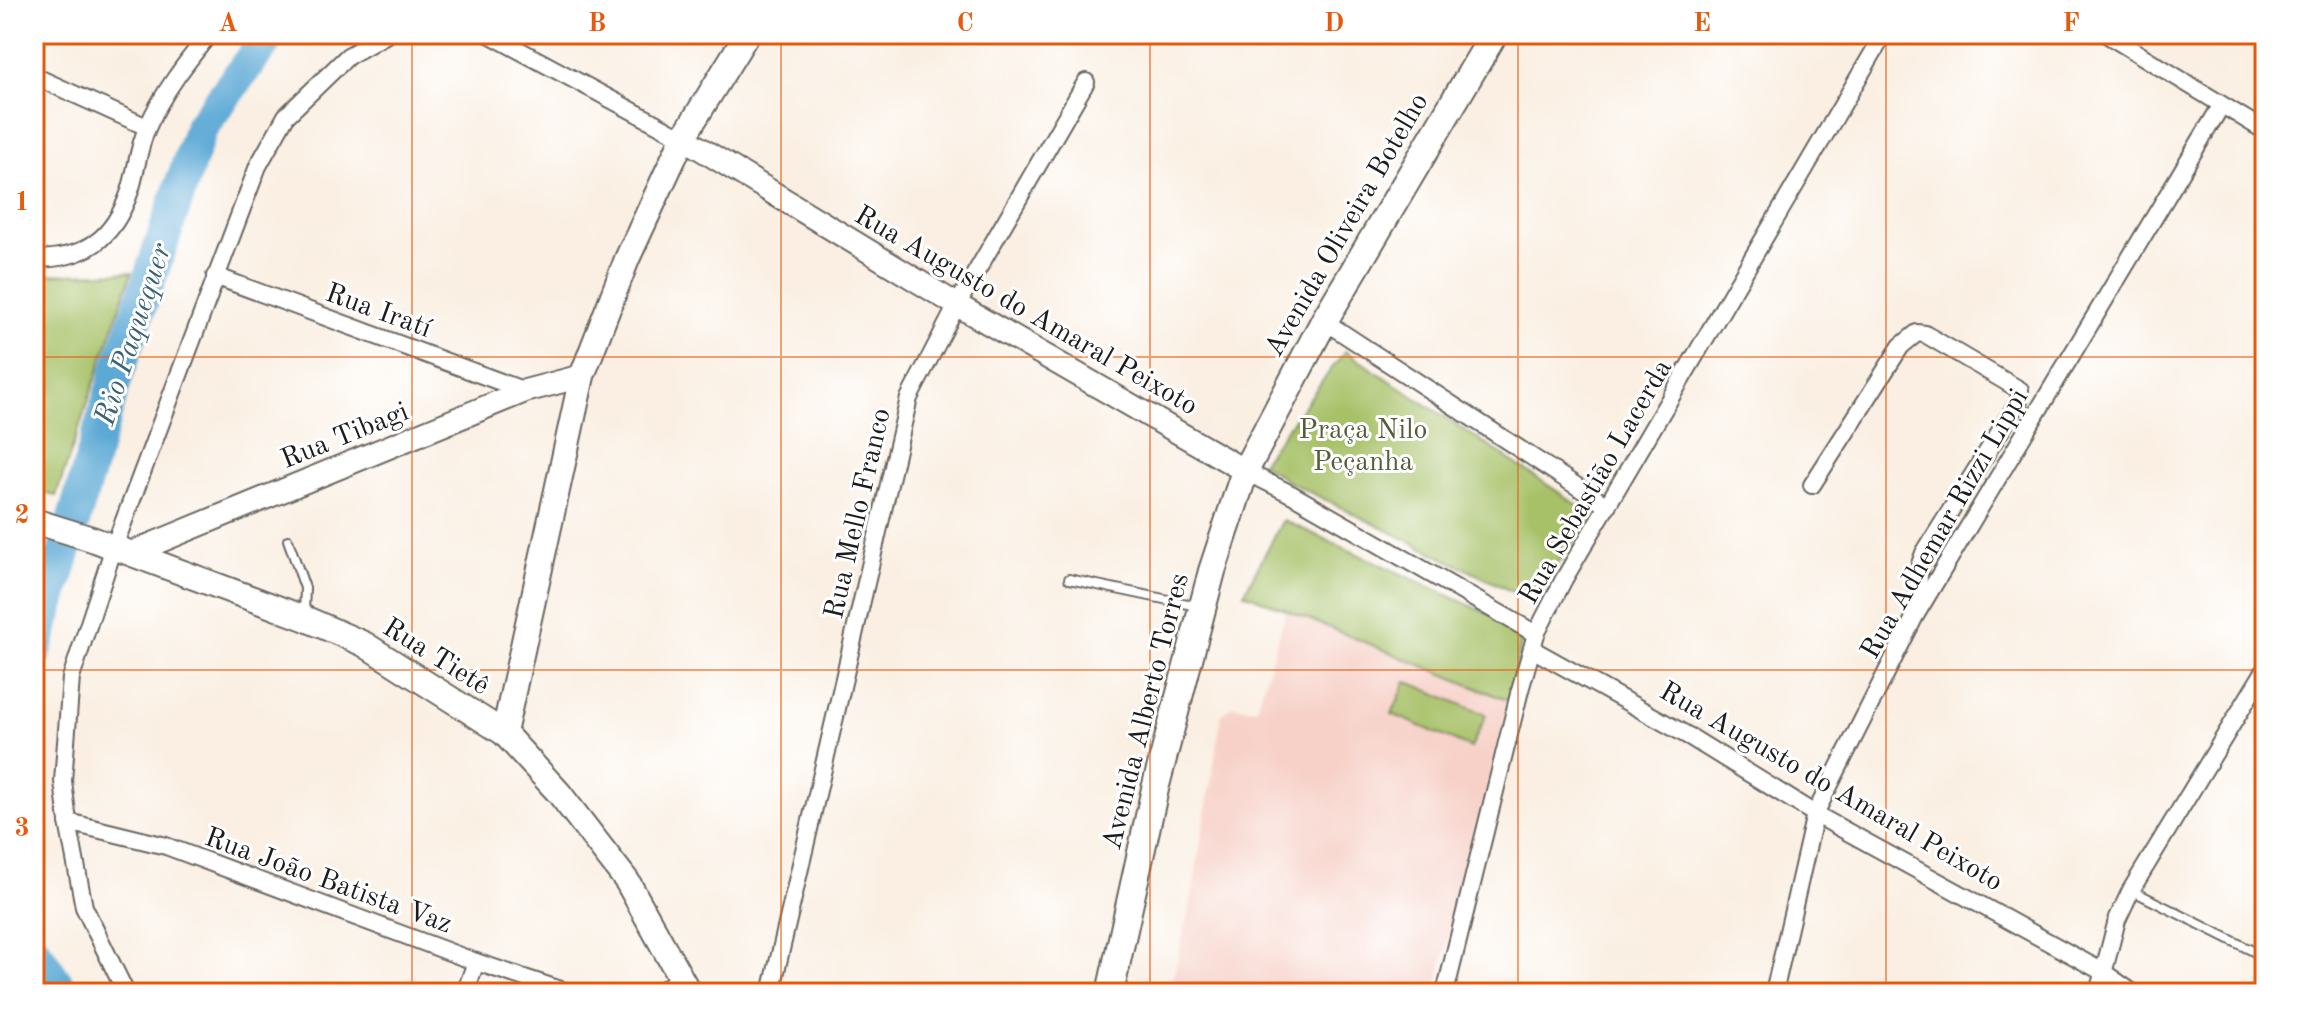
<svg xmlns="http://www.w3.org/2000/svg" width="2299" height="1027" font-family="'Old Standard TT',serif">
  <rect width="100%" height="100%" fill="#fff"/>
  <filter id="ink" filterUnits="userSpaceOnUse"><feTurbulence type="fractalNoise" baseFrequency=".0125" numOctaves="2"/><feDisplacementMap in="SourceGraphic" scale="16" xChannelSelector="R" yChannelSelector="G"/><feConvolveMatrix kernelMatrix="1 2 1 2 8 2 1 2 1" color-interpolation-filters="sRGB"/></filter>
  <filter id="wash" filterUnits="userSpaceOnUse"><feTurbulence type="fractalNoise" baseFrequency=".006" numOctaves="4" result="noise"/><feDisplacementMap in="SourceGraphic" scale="32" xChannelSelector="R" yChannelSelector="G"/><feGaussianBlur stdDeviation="1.8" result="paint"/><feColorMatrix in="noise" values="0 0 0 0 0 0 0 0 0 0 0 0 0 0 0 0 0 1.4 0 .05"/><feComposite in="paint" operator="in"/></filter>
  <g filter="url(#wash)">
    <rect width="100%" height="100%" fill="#faefe2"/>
    <path fill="#f7d1c8" d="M 1287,609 L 1509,701 L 1435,993 L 1169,993 L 1190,908 L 1222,714 L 1232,706 L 1256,709 Z"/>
    <g fill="#a7c167" stroke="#626e42" stroke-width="2">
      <path d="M 132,272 L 56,496 L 34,491 L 34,275 Z"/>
      <path d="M 1345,351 L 1593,515 L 1531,601 L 1287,481 L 1261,463 Z"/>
      <path d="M 1283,520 L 1524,630 L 1509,701 L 1244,593 Z"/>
      <path d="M 1406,681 L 1486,715 L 1471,748 L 1392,714 Z"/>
    </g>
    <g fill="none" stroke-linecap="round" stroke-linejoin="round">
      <g stroke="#5ca9d5" stroke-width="34">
        <path d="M 34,654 L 116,377 L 201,127 L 270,34"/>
        <path d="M 34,950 L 63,993"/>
      </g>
    </g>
  </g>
  <g filter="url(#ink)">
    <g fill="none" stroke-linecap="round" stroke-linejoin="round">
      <defs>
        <g id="service">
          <path d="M 288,540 L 305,588 L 304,613"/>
          <path d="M 1069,579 L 1197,606"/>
          <path d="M 2131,890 L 2265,957"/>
        </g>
        <g id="minor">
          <path d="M 489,34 L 683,138"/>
          <path d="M 2106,34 L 2265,131"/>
          <path d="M 34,76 L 147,127"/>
          <path d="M 34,259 C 85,259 113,240 130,191 C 137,170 138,146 148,126 C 163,92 186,63 209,34"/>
          <path d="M 215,276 L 525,391"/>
          <path d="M 1324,321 L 1607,506"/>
          <path d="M 1245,471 L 1293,495 L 1536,634"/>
          <path d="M 1812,485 L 1901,346 L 1917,333 L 1925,334 L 2020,390 L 2019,401 L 1924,553 L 1920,564 L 1916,611"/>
          <path d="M 1532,649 L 1692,738 L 1815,814 L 2103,972 L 2133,993"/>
          <path d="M 68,822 L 166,846 L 476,962 L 570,993"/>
          <path d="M 126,993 L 84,907 L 68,822 L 63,781 L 71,678 L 114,547 L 258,166 L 286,116 L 348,56 L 387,34"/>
          <path d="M 465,993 L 476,962"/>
          <path d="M 659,993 L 682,976"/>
          <path d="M 771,993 L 909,398 L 957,305 L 1086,82"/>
          <path d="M 1445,993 L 1520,690 L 1536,634 L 1564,579 L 1884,34"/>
          <path d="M 1774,993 L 1815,814 L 1915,616 L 2221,106"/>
          <path d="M 2098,993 L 2117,920 L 2131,890 L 2265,670"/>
        </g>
        <g id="tertiary">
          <path d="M 683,138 L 957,305 L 1245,471"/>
          <path d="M 131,553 L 525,391 L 582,376"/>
        </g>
        <g id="secondary">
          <path d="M 34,521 L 92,539 L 304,618 L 364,644 L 504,733 L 559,793 L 627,881 L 689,993"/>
          <path d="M 504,733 L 582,376 L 627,259 L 683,138 L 747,34"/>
        </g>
        <path id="primary" d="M 1110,993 L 1155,789 L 1212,571 L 1245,471 L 1324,321 L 1494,34"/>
      </defs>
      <use href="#service" stroke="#6a6661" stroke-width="12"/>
      <use href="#minor" stroke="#6a6661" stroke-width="20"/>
      <use href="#tertiary" stroke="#6a6661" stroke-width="26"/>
      <use href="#secondary" stroke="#6a6661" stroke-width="28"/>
      <use href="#primary" stroke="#6a6661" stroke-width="30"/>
      <use href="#service" stroke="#fff" stroke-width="8"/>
      <use href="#minor" stroke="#fff" stroke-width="16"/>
      <use href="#tertiary" stroke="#fff" stroke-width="22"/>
      <use href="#secondary" stroke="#fff" stroke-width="24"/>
      <use href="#primary" stroke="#fff" stroke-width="26"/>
    </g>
  </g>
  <path fill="none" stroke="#e8590c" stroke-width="2" stroke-opacity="0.55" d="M 412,34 L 412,993M 781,34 L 781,993M 1150,34 L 1150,993M 1518,34 L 1518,993M 1886,34 L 1886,993M 34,357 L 2265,357M 34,670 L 2265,670"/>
  <g text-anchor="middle" stroke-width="6" stroke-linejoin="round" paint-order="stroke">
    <g font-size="28" fill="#1c1c1c" stroke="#fff">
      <text transform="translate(1345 224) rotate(-60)" y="10">Avenida Oliveira Botelho</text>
      <text transform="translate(379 309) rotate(20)" y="10">Rua Iratí</text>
      <text transform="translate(1027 309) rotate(30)" y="10">Rua Augusto do Amaral Peixoto</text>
      <text transform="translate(344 434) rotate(-22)" y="10">Rua Tibagi</text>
      <text transform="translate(1594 481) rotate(-60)" y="10">Rua Sebastião Lacerda</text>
      <text transform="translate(856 513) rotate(-77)" y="10">Rua Mello Franco</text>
      <text transform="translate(1943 523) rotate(-60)" y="10">Rua Adhemar Rizzi Lippi</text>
      <text transform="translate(437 655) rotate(32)" y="10">Rua Tietê</text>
      <text transform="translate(1144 711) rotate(-76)" y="10">Avenida Alberto Torres</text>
      <text transform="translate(1832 785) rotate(30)" y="10">Rua Augusto do Amaral Peixoto</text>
      <text transform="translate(329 879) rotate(20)" y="10">Rua João Batista Vaz</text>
    </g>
    <g font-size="28" fill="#545e3a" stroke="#fff">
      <text x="1363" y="438">Praça Nilo<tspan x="1363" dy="32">Peçanha</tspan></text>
    </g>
    <g font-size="30" font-style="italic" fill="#3c6278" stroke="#fff">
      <text transform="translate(132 334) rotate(-72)" y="10">Rio Paquequer</text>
    </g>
  </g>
  <rect width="2299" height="1027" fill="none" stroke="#fff" stroke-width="88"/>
  <rect x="44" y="44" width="2211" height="939" fill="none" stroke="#e8590c" stroke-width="3"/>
  <g font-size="26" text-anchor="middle" font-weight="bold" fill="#e8590c">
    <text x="228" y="31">A</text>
    <text x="597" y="31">B</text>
    <text x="965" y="31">C</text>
    <text x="1334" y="31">D</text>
    <text x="1702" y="31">E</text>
    <text x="2071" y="31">F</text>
    <text x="22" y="210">1</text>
    <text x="22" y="523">2</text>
    <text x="22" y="836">3</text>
  </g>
</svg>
